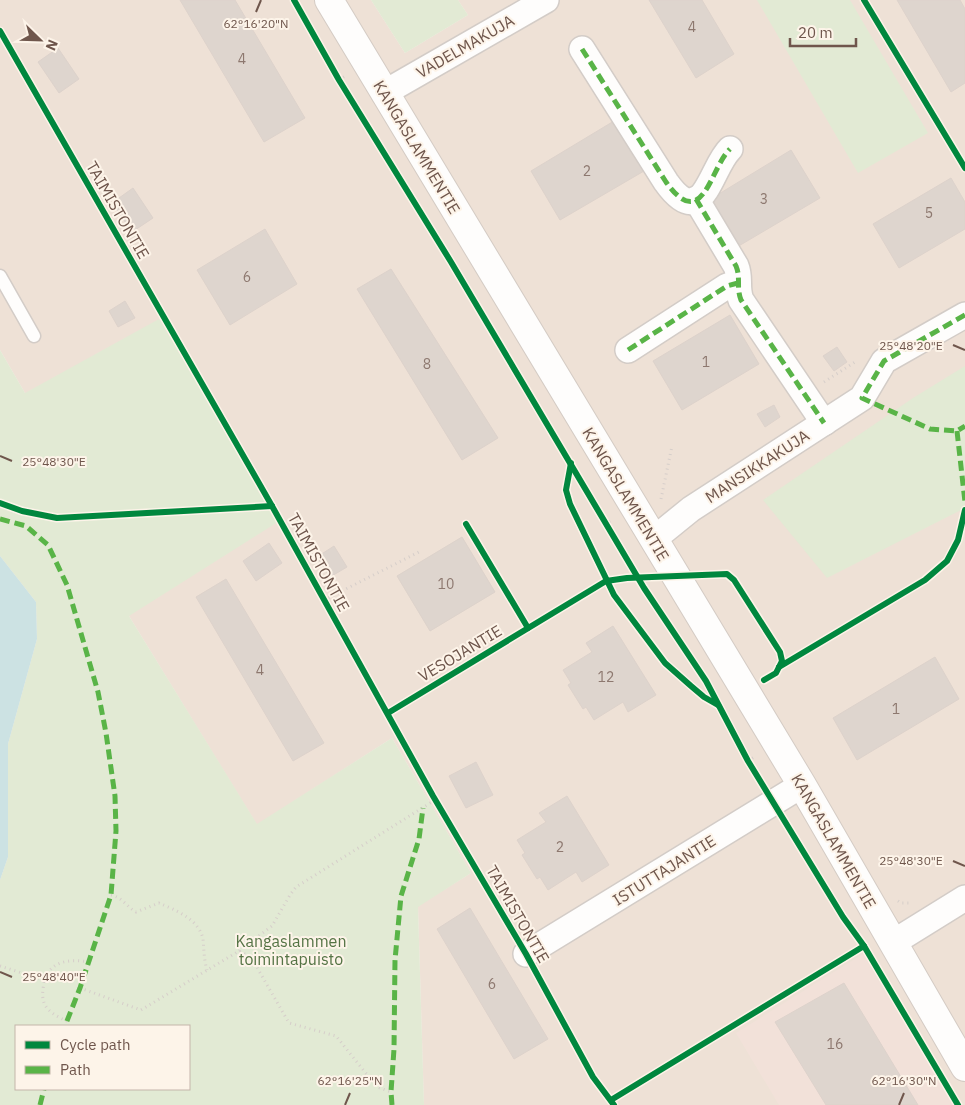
<svg xmlns="http://www.w3.org/2000/svg" width="965" height="1105" font-family="'IBM Plex Sans',sans-serif">
  <rect width="100%" height="100%" fill="#f5efe8"/>
  <path fill="#eee1d6" d="M 0,0 L 371,0 L 405,53 L 468,15 L 458,0 L 965,0 L 965,1105 L 424,1105 L 418,906 L 471,873 L 392,738 L 257,825 L 129,616 L 25,393 L 0,350 Z"/>
  <path fill="#f2e1d9" d="M 863,954 L 953,1105 L 779,1105 L 736,1033 Z"/>
  <g fill="#e2ead4" fill-rule="evenodd">
    <path d="M 371,0 L 458,0 L 468,15 L 405,53 Z"/>
    <path d="M 757,0 L 850,0 L 928,133 L 858,173 Z"/>
    <path d="M 159,319 L 281,520 L 129,616 L 257,824 L 392,738 L 471,873 L 418,907 L 424,1105 L 0,1105 L 0,880 L 8,857 L 8,744 L 37,639 L 36,602 L 0,556 L 0,350 L 25,393 ZM 16,1026 L 189,1026 L 189,1089 L 16,1089 Z"/>
    <path d="M 965,366 L 965,508 L 827,578 L 763,500 L 913,398 Z"/>
  </g>
  <path fill="#cce2e3" d="M 0,556 L 36,602 L 37,639 L 8,744 L 8,857 L 0,880 Z"/>
  <g fill="#ded5ce" stroke="#ddd2cb">
    <path d="M 180,0 L 235,0 L 305,118 L 264,142 Z"/>
    <path d="M 649,0 L 702,0 L 734,54 L 696,78 Z"/>
    <path d="M 897,0 L 960,0 L 965,9 L 965,83 L 951,92 Z"/>
    <path d="M 58,48 L 79,79 L 59,93 L 38,62 Z"/>
    <path d="M 614,121 L 644,171 L 560,220 L 531,171 Z"/>
    <path d="M 791,150 L 820,198 L 737,247 L 709,200 Z"/>
    <path d="M 951,178 L 965,202 L 965,229 L 899,268 L 873,224 Z"/>
    <path d="M 133,188 L 153,218 L 132,232 L 112,203 Z"/>
    <path d="M 265,229 L 297,284 L 230,325 L 197,270 Z"/>
    <path d="M 391,269 L 498,438 L 462,460 L 357,289 Z"/>
    <path d="M 125,301 L 135,318 L 118,327 L 109,311 Z"/>
    <path d="M 730,315 L 759,364 L 682,410 L 653,361 Z"/>
    <path d="M 837,347 L 847,362 L 834,371 L 823,356 Z"/>
    <path d="M 774,405 L 780,417 L 765,427 L 757,414 Z"/>
    <path d="M 462,537 L 495,592 L 430,631 L 397,576 Z"/>
    <path d="M 269,543 L 282,563 L 256,581 L 243,561 Z"/>
    <path d="M 334,546 L 347,567 L 330,577 L 317,557 Z"/>
    <path d="M 226,579 L 324,743 L 293,761 L 196,597 Z"/>
    <path d="M 613,626 L 656,695 L 628,712 L 623,702 L 594,720 L 586,707 L 583,709 L 568,685 L 571,683 L 563,670 L 592,652 L 586,643 Z"/>
    <path d="M 935,657 L 959,699 L 857,760 L 833,718 Z"/>
    <path d="M 476,762 L 493,795 L 466,808 L 449,776 Z"/>
    <path d="M 567,796 L 609,865 L 582,882 L 576,872 L 548,890 L 540,877 L 537,879 L 522,855 L 525,853 L 517,840 L 546,822 L 539,813 Z"/>
    <path d="M 470,908 L 548,1039 L 514,1059 L 437,929 Z"/>
    <path d="M 844,983 L 918,1105 L 826,1105 L 775,1022 Z"/>
  </g>
  <g fill="none" stroke-linecap="round" stroke-linejoin="round">
    <defs>
      <path id="lane" d="M 0,276 L 34,336"/>
      <g id="street">
        <path d="M 582,49 L 666,182 C 703,234 710,168 730,149"/>
        <path d="M 384,93 L 546,0"/>
        <path d="M 696,199 L 736,266 C 741,278 736,287 741,300 L 824,423"/>
        <path d="M 628,350 L 727,286 L 738,283"/>
        <path d="M 654,539 L 691,509 L 862,398 L 884,361 L 965,315"/>
        <path d="M 894,942 L 965,898"/>
        <path d="M 526,954 L 802,785"/>
      </g>
      <path id="secondary" d="M 329,0 L 802,785 L 965,1067"/>
    </defs>
    <use href="#lane" stroke="#d3ccc7" stroke-width="15"/>
    <use href="#street" stroke="#d3ccc7" stroke-width="28"/>
    <use href="#secondary" stroke="#d4cbc4" stroke-width="30"/>
    <g stroke="#d6ceca" stroke-width="3" stroke-dasharray="1 4" stroke-linecap="butt">
      <path d="M 339,80 L 347,75"/>
      <path d="M 824,382 L 855,362"/>
      <path d="M 661,499 L 672,446"/>
      <path d="M 605,524 L 614,520"/>
      <path d="M 324,600 L 419,552"/>
      <path d="M 748,761 L 756,756"/>
      <path d="M 111,895 C 122,897 127,907 136,912 L 159,903 C 175,910 199,919 203,939 C 204,950 204,960 207,970"/>
      <path d="M 898,901 L 901,903 L 912,903"/>
      <path d="M 239,951 L 272,926 L 290,895 L 296,887 L 435,800"/>
      <path d="M 0,966 L 44,980"/>
      <path d="M 80,988 L 141,1010 L 239,951 L 251,957 L 289,1023 L 336,1036 L 377,1087 L 391,1092"/>
      <path d="M 67,1021 C 60,1018 52,1014 47,1008 C 43,1003 42,996 43,990 C 45,962 66,958 89,962"/>
    </g>
    <use href="#lane" stroke="#fefdfc" stroke-width="12"/>
    <use href="#street" stroke="#fefdfc" stroke-width="25"/>
    <use href="#secondary" stroke="#fefdfc" stroke-width="28"/>
    <g stroke="#59b447" stroke-width="5" stroke-dasharray="10 5" stroke-linecap="butt">
      <path d="M 582,49 L 666,182 C 703,234 710,168 730,149"/>
      <path d="M 696,199 L 736,266 C 741,278 736,287 741,300 L 824,423"/>
      <path d="M 965,315 L 884,361 L 862,398 L 930,429 L 957,431 L 965,426"/>
      <path d="M 628,350 L 727,286 L 738,283"/>
      <path d="M 957,431 L 965,502"/>
      <path d="M 0,519 L 26,526 L 48,545 L 67,585 L 98,692 L 106,733 L 115,796 L 116,831 L 111,895 L 80,988 L 65,1026"/>
      <path d="M 40,1105 L 44,1089"/>
      <path d="M 392,1105 L 391,1092 L 394,1049 L 395,960 L 401,896 L 419,839 L 423,808"/>
    </g>
    <defs>
      <g id="cycleway">
        <path d="M 294,0 L 339,80 L 451,262 L 644,588 L 706,681 L 748,761 L 843,917 L 864,946 L 958,1105"/>
        <path d="M 864,0 L 965,168"/>
        <path d="M 0,31 L 272,506 L 433,796 L 526,954 L 593,1077 L 614,1105"/>
        <path d="M 571,463 L 566,490 L 570,504 L 614,595 L 665,663 L 691,686 L 704,697 L 718,705"/>
        <path d="M 0,503 L 22,511 L 57,518 L 272,506"/>
        <path d="M 466,524 L 528,628"/>
        <path d="M 779,667 L 925,580 L 947,561 L 958,540 L 965,510"/>
        <path d="M 388,713 L 606,581 L 627,578 L 727,574 L 734,580 L 780,652 L 782,661 L 776,673 L 764,680"/>
        <path d="M 611,1100 L 864,946"/>
      </g>
    </defs>
    <use href="#cycleway" stroke="#fdf4e9" stroke-width="9"/>
    <use href="#cycleway" stroke="#00873e" stroke-width="6"/>
  </g>
  <path fill="none" stroke="#6f564c" stroke-width="2" d="M 256,12 L 261,0M 953,345 L 965,350M 0,456 L 12,461M 953,861 L 965,866M 0,972 L 12,977M 345,1105 L 350,1093M 899,1105 L 904,1093"/>
  <g text-anchor="middle" stroke-width="4" stroke-linejoin="round" paint-order="stroke">
    <g font-size="14" fill="#8d786f">
      <text x="692" y="32">4</text>
      <text x="242" y="64">4</text>
      <text x="587" y="176">2</text>
      <text x="764" y="204">3</text>
      <text x="929" y="218">5</text>
      <text x="247" y="282">6</text>
      <text x="706" y="367">1</text>
      <text x="427" y="369">8</text>
      <text x="446" y="589">10</text>
      <text x="260" y="675">4</text>
      <text x="606" y="682">12</text>
      <text x="896" y="714">1</text>
      <text x="560" y="852">2</text>
      <text x="492" y="989">6</text>
      <text x="835" y="1049">16</text>
    </g>
    <g font-size="16" fill="#6f564c" stroke="#fdf4e9">
      <text transform="translate(465 46) rotate(-30)" y="6">VADELMAKUJA</text>
      <text transform="translate(417 147) rotate(59)" y="6">KANGASLAMMENTIE</text>
      <text transform="translate(118 210) rotate(60)" y="6">TAIMISTONTIE</text>
      <text transform="translate(757 466) rotate(-33)" y="6">MANSIKKAKUJA</text>
      <text transform="translate(626 494) rotate(59)" y="6">KANGASLAMMENTIE</text>
      <text transform="translate(319 562) rotate(61)" y="6">TAIMISTONTIE</text>
      <text transform="translate(460 653) rotate(-31)" y="6">VESOJANTIE</text>
      <text transform="translate(834 841) rotate(60)" y="6">KANGASLAMMENTIE</text>
      <text transform="translate(664 870) rotate(-32)" y="6">ISTUTTAJANTIE</text>
      <text transform="translate(518 914) rotate(60)" y="6">TAIMISTONTIE</text>
    </g>
    <g font-size="16" fill="#557445" stroke="#fdf4e9">
      <text x="291" y="947">Kangaslammen<tspan x="291" dy="18">toimintapuisto</tspan></text>
    </g>
  </g>
  <g font-size="12" text-anchor="middle" fill="#6f564c" stroke="#fdf4e9" stroke-width="4" stroke-linejoin="round" paint-order="stroke">
    <text x="256" y="28">62°16'20"N</text>
    <text x="911" y="350">25°48'20"E</text>
    <text x="54" y="466">25°48'30"E</text>
    <text x="911" y="865">25°48'30"E</text>
    <text x="54" y="981">25°48'40"E</text>
    <text x="350" y="1085">62°16'25"N</text>
    <text x="904" y="1085">62°16'30"N</text>
  </g>
  <rect x="15" y="1025" width="175" height="65" fill="#fdf4e9" stroke="#c4b5aa"/>
  <rect x="25" y="1041" width="25" height="8" fill="#00873e" stroke="#c4b5aa"/>
  <text x="60" y="1050" font-size="15" fill="#6f564c">Cycle path</text>
  <rect x="25" y="1066" width="25" height="8" fill="#59b447" stroke="#c4b5aa"/>
  <text x="60" y="1075" font-size="15" fill="#6f564c">Path</text>
  <g transform="translate(40 40) rotate(113)" stroke="#fdf4e9" stroke-width="4" paint-order="stroke">
  <path d="M0-4L9 19L0 12L-9 19Z" fill="#6f564c"/>
  <text y="-8" font-size="14" font-weight="bold" text-anchor="middle" fill="#6f564c">N</text>
  </g>
  <path d="M790 38v8h66v-8" fill="none" stroke="#6f564c" stroke-width="2.5"/>
  <text x="798" y="38" font-size="15" fill="#6f564c" stroke="#fdf4e9" stroke-width="4" paint-order="stroke">20 m</text>
</svg>
